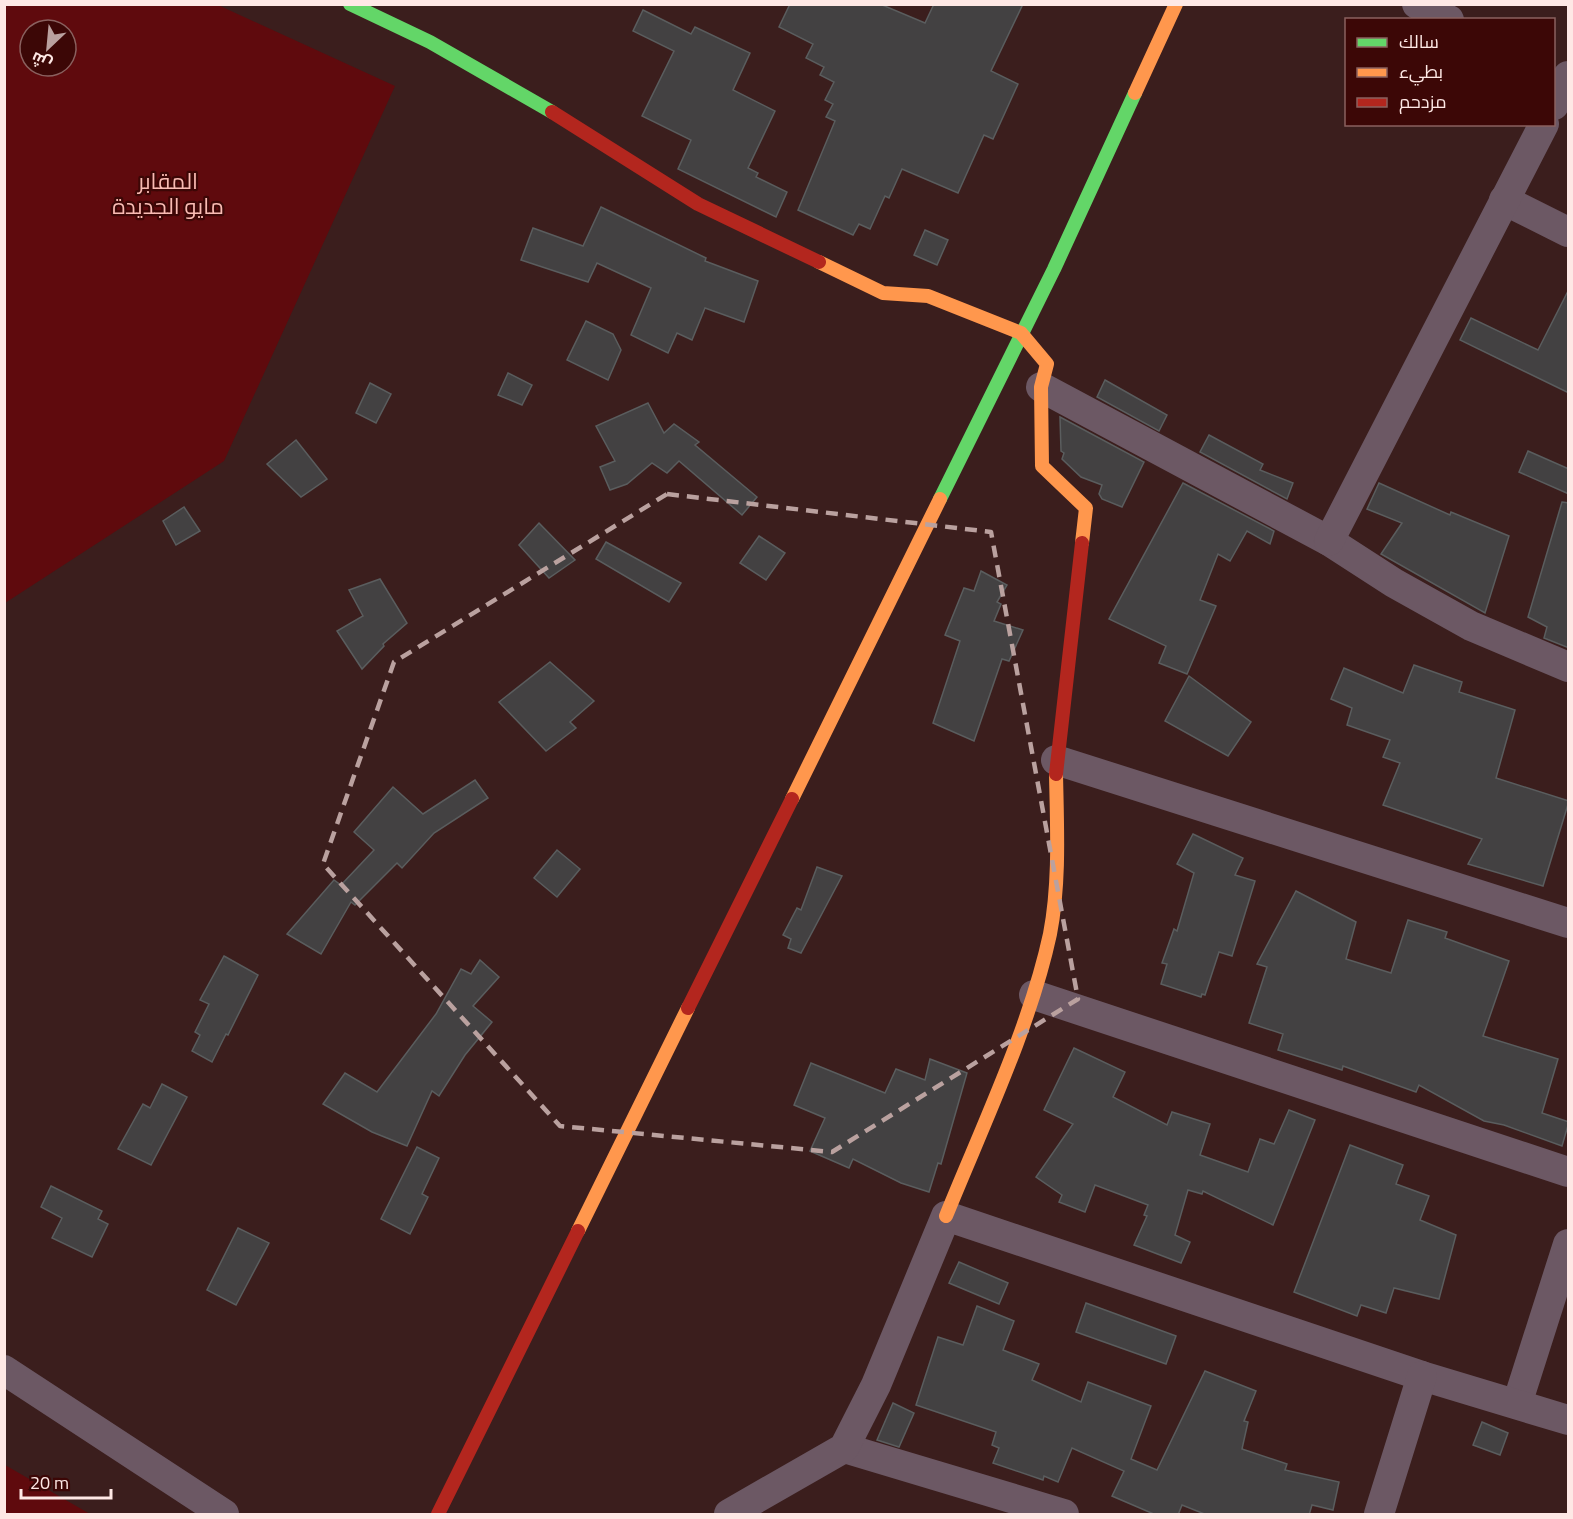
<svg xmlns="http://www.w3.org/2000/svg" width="1573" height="1519" font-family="'Titillium Web',Cairo,sans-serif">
  <rect width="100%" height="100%" fill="#3b1e1d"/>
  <g fill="#5f0a0d" fill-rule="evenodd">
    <path d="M 5,4 L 218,5 L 395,86 L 224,461 L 5,603 ZM 30,30 L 66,30 L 66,66 L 30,66 Z"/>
    <path d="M 4,1465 L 5,1465 L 90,1514 L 5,1514 Z"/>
  </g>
  <g fill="#434142" stroke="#5a5d5e" stroke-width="1.5">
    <path d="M 790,4 L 880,4 L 925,23 L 934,4 L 1023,4 L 991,71 L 1018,84 L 993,139 L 984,135 L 958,193 L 902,169 L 889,198 L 885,196 L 870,229 L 859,224 L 853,235 L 798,210 L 835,121 L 826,117 L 833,104 L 825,100 L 834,82 L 820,75 L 824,67 L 806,58 L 813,44 L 779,27 Z"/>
    <path d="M 643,10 L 691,34 L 695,27 L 750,53 L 733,90 L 775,111 L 748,168 L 758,173 L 756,177 L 787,192 L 776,217 L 678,169 L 691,140 L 642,116 L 674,51 L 633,31 Z"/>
    <path d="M 601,207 L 706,258 L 705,261 L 758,281 L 744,322 L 705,308 L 692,340 L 677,333 L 668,353 L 631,335 L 651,288 L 597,263 L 588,282 L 521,260 L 533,228 L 583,246 Z"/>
    <path d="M 925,230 L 948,240 L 937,265 L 914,255 Z"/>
    <path d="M 1569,289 L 1569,393 L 1460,340 L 1471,318 L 1538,350 Z"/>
    <path d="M 586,321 L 613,334 L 621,350 L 608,380 L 567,360 Z"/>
    <path d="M 508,373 L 532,385 L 522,405 L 498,395 Z"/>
    <path d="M 1105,380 L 1167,415 L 1159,431 L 1097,397 Z"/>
    <path d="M 370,383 L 391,394 L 376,423 L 356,413 Z"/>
    <path d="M 648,403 L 664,433 L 674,424 L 699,442 L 695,445 L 757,497 L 742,515 L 679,461 L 667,473 L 652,463 L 627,484 L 610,490 L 600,467 L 615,461 L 596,426 Z"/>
    <path d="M 1060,417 L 1144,462 L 1122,507 L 1102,499 L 1099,494 L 1102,485 L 1081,477 L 1062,459 L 1064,453 L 1061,451 Z"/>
    <path d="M 1209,435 L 1263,464 L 1260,470 L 1293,483 L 1287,499 L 1200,452 Z"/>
    <path d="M 296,440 L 327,479 L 301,497 L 267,464 Z"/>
    <path d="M 1528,451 L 1569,469 L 1569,494 L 1519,472 Z"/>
    <path d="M 1183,483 L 1274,531 L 1270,544 L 1247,531 L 1230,561 L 1218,554 L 1200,600 L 1216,606 L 1187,674 L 1159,663 L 1166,646 L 1109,619 Z"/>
    <path d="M 1379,483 L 1450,515 L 1451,512 L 1509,536 L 1485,613 L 1381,554 L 1402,523 L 1367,509 Z"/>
    <path d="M 1562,502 L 1569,503 L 1569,648 L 1544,638 L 1547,627 L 1528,617 Z"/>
    <path d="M 184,507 L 200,531 L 176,545 L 163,521 Z"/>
    <path d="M 539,523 L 575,560 L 549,578 L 519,545 Z"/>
    <path d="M 759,536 L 785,553 L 766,580 L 740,563 Z"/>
    <path d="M 606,542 L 681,583 L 669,602 L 596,559 Z"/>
    <path d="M 981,571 L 1007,585 L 997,602 L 1001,604 L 994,621 L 1023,630 L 1009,661 L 1002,659 L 974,741 L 933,723 L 960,641 L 945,635 L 964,588 L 974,591 Z"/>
    <path d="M 380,579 L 407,623 L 383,644 L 384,646 L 362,669 L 337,631 L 363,616 L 349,590 Z"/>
    <path d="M 550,662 L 594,701 L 570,722 L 576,728 L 546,751 L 499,702 Z"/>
    <path d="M 1414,665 L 1462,682 L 1459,692 L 1515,710 L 1496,778 L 1569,801 L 1543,886 L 1468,864 L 1482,839 L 1383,805 L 1400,763 L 1383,757 L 1390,740 L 1347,725 L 1352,708 L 1331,699 L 1344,668 L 1403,693 Z"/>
    <path d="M 1189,676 L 1251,722 L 1228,756 L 1165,721 Z"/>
    <path d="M 475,780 L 488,798 L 434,833 L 402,868 L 397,863 L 355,905 L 351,902 L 321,954 L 287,934 L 334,880 L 341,885 L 374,850 L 354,832 L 393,787 L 423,814 Z"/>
    <path d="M 1193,834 L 1243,858 L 1235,875 L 1255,881 L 1232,956 L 1219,952 L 1205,995 L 1202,994 L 1201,997 L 1161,984 L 1167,964 L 1162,963 L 1174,929 L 1177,931 L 1194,873 L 1177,864 Z"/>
    <path d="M 557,850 L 580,869 L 557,897 L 534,878 Z"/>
    <path d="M 817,867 L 842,876 L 801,953 L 788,948 L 791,939 L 783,935 L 797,908 L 801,910 Z"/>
    <path d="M 1296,891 L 1356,922 L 1346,959 L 1391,973 L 1408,920 L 1447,932 L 1445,938 L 1509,961 L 1483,1036 L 1558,1059 L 1542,1113 L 1569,1122 L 1562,1146 L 1504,1125 L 1484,1121 L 1419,1085 L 1416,1092 L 1343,1066 L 1342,1070 L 1278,1050 L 1283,1034 L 1249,1023 L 1267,967 L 1257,964 Z"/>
    <path d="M 224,956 L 258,975 L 228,1035 L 226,1034 L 212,1062 L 192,1051 L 200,1035 L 195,1032 L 209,1004 L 200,1000 Z"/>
    <path d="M 480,960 L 499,977 L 473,1006 L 492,1022 L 465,1055 L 439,1096 L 432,1091 L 407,1146 L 372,1132 L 323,1104 L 345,1073 L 377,1092 L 436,1014 L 461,969 L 471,974 Z"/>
    <path d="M 1074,1048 L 1125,1072 L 1113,1097 L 1167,1125 L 1172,1112 L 1210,1124 L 1200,1155 L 1248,1172 L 1260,1139 L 1274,1144 L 1289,1110 L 1315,1120 L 1273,1225 L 1203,1191 L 1202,1194 L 1188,1190 L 1175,1235 L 1190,1242 L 1181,1263 L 1134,1245 L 1147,1216 L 1144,1215 L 1148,1205 L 1095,1185 L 1085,1212 L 1059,1202 L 1062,1195 L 1036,1177 L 1073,1124 L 1044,1110 Z"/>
    <path d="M 930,1059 L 967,1073 L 941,1164 L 938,1163 L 929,1192 L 901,1183 L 853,1159 L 849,1168 L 810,1151 L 825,1118 L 794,1105 L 811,1063 L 885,1093 L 896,1069 L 925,1080 Z"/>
    <path d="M 162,1084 L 187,1097 L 151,1165 L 118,1149 L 143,1104 L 150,1108 Z"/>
    <path d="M 1350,1145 L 1403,1165 L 1396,1184 L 1429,1196 L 1420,1220 L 1456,1235 L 1439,1299 L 1394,1288 L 1386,1313 L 1361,1305 L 1357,1316 L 1294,1292 Z"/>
    <path d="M 417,1147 L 439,1158 L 422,1194 L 428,1197 L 410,1234 L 381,1219 Z"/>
    <path d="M 51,1186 L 102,1211 L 98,1219 L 108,1224 L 92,1257 L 52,1238 L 62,1218 L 41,1207 Z"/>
    <path d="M 238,1228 L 269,1243 L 236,1305 L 207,1290 Z"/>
    <path d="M 959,1262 L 1008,1283 L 999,1304 L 949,1283 Z"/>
    <path d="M 1086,1303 L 1176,1336 L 1166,1364 L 1076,1332 Z"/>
    <path d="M 977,1306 L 1014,1321 L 1003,1350 L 1039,1364 L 1032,1380 L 1081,1402 L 1088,1382 L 1151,1406 L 1131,1459 L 1157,1470 L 1205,1371 L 1256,1391 L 1244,1421 L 1248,1422 L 1242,1449 L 1287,1464 L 1285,1470 L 1339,1482 L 1333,1510 L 1312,1505 L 1309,1515 L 1207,1515 L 1182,1505 L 1178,1515 L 1156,1515 L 1112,1496 L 1124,1471 L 1072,1448 L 1058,1482 L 1044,1476 L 1043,1480 L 993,1463 L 999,1448 L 992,1445 L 996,1432 L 916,1405 L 938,1337 L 963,1345 Z"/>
    <path d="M 893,1403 L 914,1413 L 899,1447 L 877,1440 Z"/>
    <path d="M 1482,1422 L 1508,1433 L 1500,1455 L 1473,1445 Z"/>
  </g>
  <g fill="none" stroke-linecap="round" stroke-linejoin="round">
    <g stroke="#6c5864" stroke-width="30">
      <path d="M 1417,4 L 1449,20"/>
      <path d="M 1554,105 L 1568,76"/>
      <path d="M 1504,200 L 1568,232"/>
      <path d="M 1041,387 L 1329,541 L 1394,583 L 1471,626 L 1568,667"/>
      <path d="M 1329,541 L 1544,124"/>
      <path d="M 1056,760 L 1568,923"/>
      <path d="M 1034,995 L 1568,1172"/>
      <path d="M 4,1370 L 224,1514"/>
      <path d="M 1517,1404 L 1568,1244"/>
      <path d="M 844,1448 L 1064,1514"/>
      <path d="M 729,1514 L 844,1448 L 876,1385 L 946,1216 L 1422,1376 L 1568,1420"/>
      <path d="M 1379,1514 L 1422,1376"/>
    </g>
    <g stroke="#63d668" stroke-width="14">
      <path d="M 350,4 L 430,42 L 552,112"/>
      <path d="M 940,499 L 1054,269 L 1135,93"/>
    </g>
    <g stroke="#ff974d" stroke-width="14">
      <path d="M 1135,93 L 1176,4"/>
      <path d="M 819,262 L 883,293 L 928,296 L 1021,333 L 1047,364 L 1041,387 L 1042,466 L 1086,508 L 1082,543"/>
      <path d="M 792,799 L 940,499"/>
      <path d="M 946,1216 C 982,1127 1030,1027 1050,934 C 1060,882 1057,827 1056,774"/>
      <path d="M 578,1231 L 688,1008"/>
    </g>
    <g stroke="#b3261e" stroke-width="14">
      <path d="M 552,112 L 698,204 L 819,262"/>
      <path d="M 1056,774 L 1082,543"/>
      <path d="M 688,1008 L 792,799"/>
      <path d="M 438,1514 L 578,1231"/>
    </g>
  </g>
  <path fill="none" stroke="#baa19f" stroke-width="4.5" stroke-dasharray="12 8" stroke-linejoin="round" d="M 667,494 L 991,532 L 1078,999 L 832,1152 L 560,1126 L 323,864 L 394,662 Z"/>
  <g text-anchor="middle" stroke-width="4.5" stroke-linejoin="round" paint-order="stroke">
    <g font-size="22" fill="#f9bbb3" stroke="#3c0706">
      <text x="168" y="189">المقابر<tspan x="168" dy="25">مايو الجديدة</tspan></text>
    </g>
  </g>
  <rect width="1573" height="1519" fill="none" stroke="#fee8e5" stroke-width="12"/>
  <rect x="1345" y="18" width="210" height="108" fill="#3c0706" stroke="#8a615f" stroke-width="1.5"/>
  <rect x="1357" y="38" width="30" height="9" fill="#63d668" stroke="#8a615f" stroke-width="1.5"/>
  <text x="1399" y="48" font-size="18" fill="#fee8e5">سالك</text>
  <rect x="1357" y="68" width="30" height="9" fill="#ff974d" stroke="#8a615f" stroke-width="1.5"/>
  <text x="1399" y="78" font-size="18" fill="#fee8e5">بطيء</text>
  <rect x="1357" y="98" width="30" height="9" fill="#b3261e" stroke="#8a615f" stroke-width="1.5"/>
  <text x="1399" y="108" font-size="18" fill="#fee8e5">مزدحم</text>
  <g transform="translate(48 48) rotate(206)"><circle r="28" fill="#3c0706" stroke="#8a615f" stroke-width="1.5"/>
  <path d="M0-4.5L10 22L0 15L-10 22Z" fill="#baa19f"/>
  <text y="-9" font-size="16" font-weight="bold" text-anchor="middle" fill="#fee8e5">ش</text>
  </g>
  <path d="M21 1489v9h90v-9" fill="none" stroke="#fee8e5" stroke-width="3"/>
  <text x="30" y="1489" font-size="18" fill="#fee8e5" stroke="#3c0706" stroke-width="4.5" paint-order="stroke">20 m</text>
</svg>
